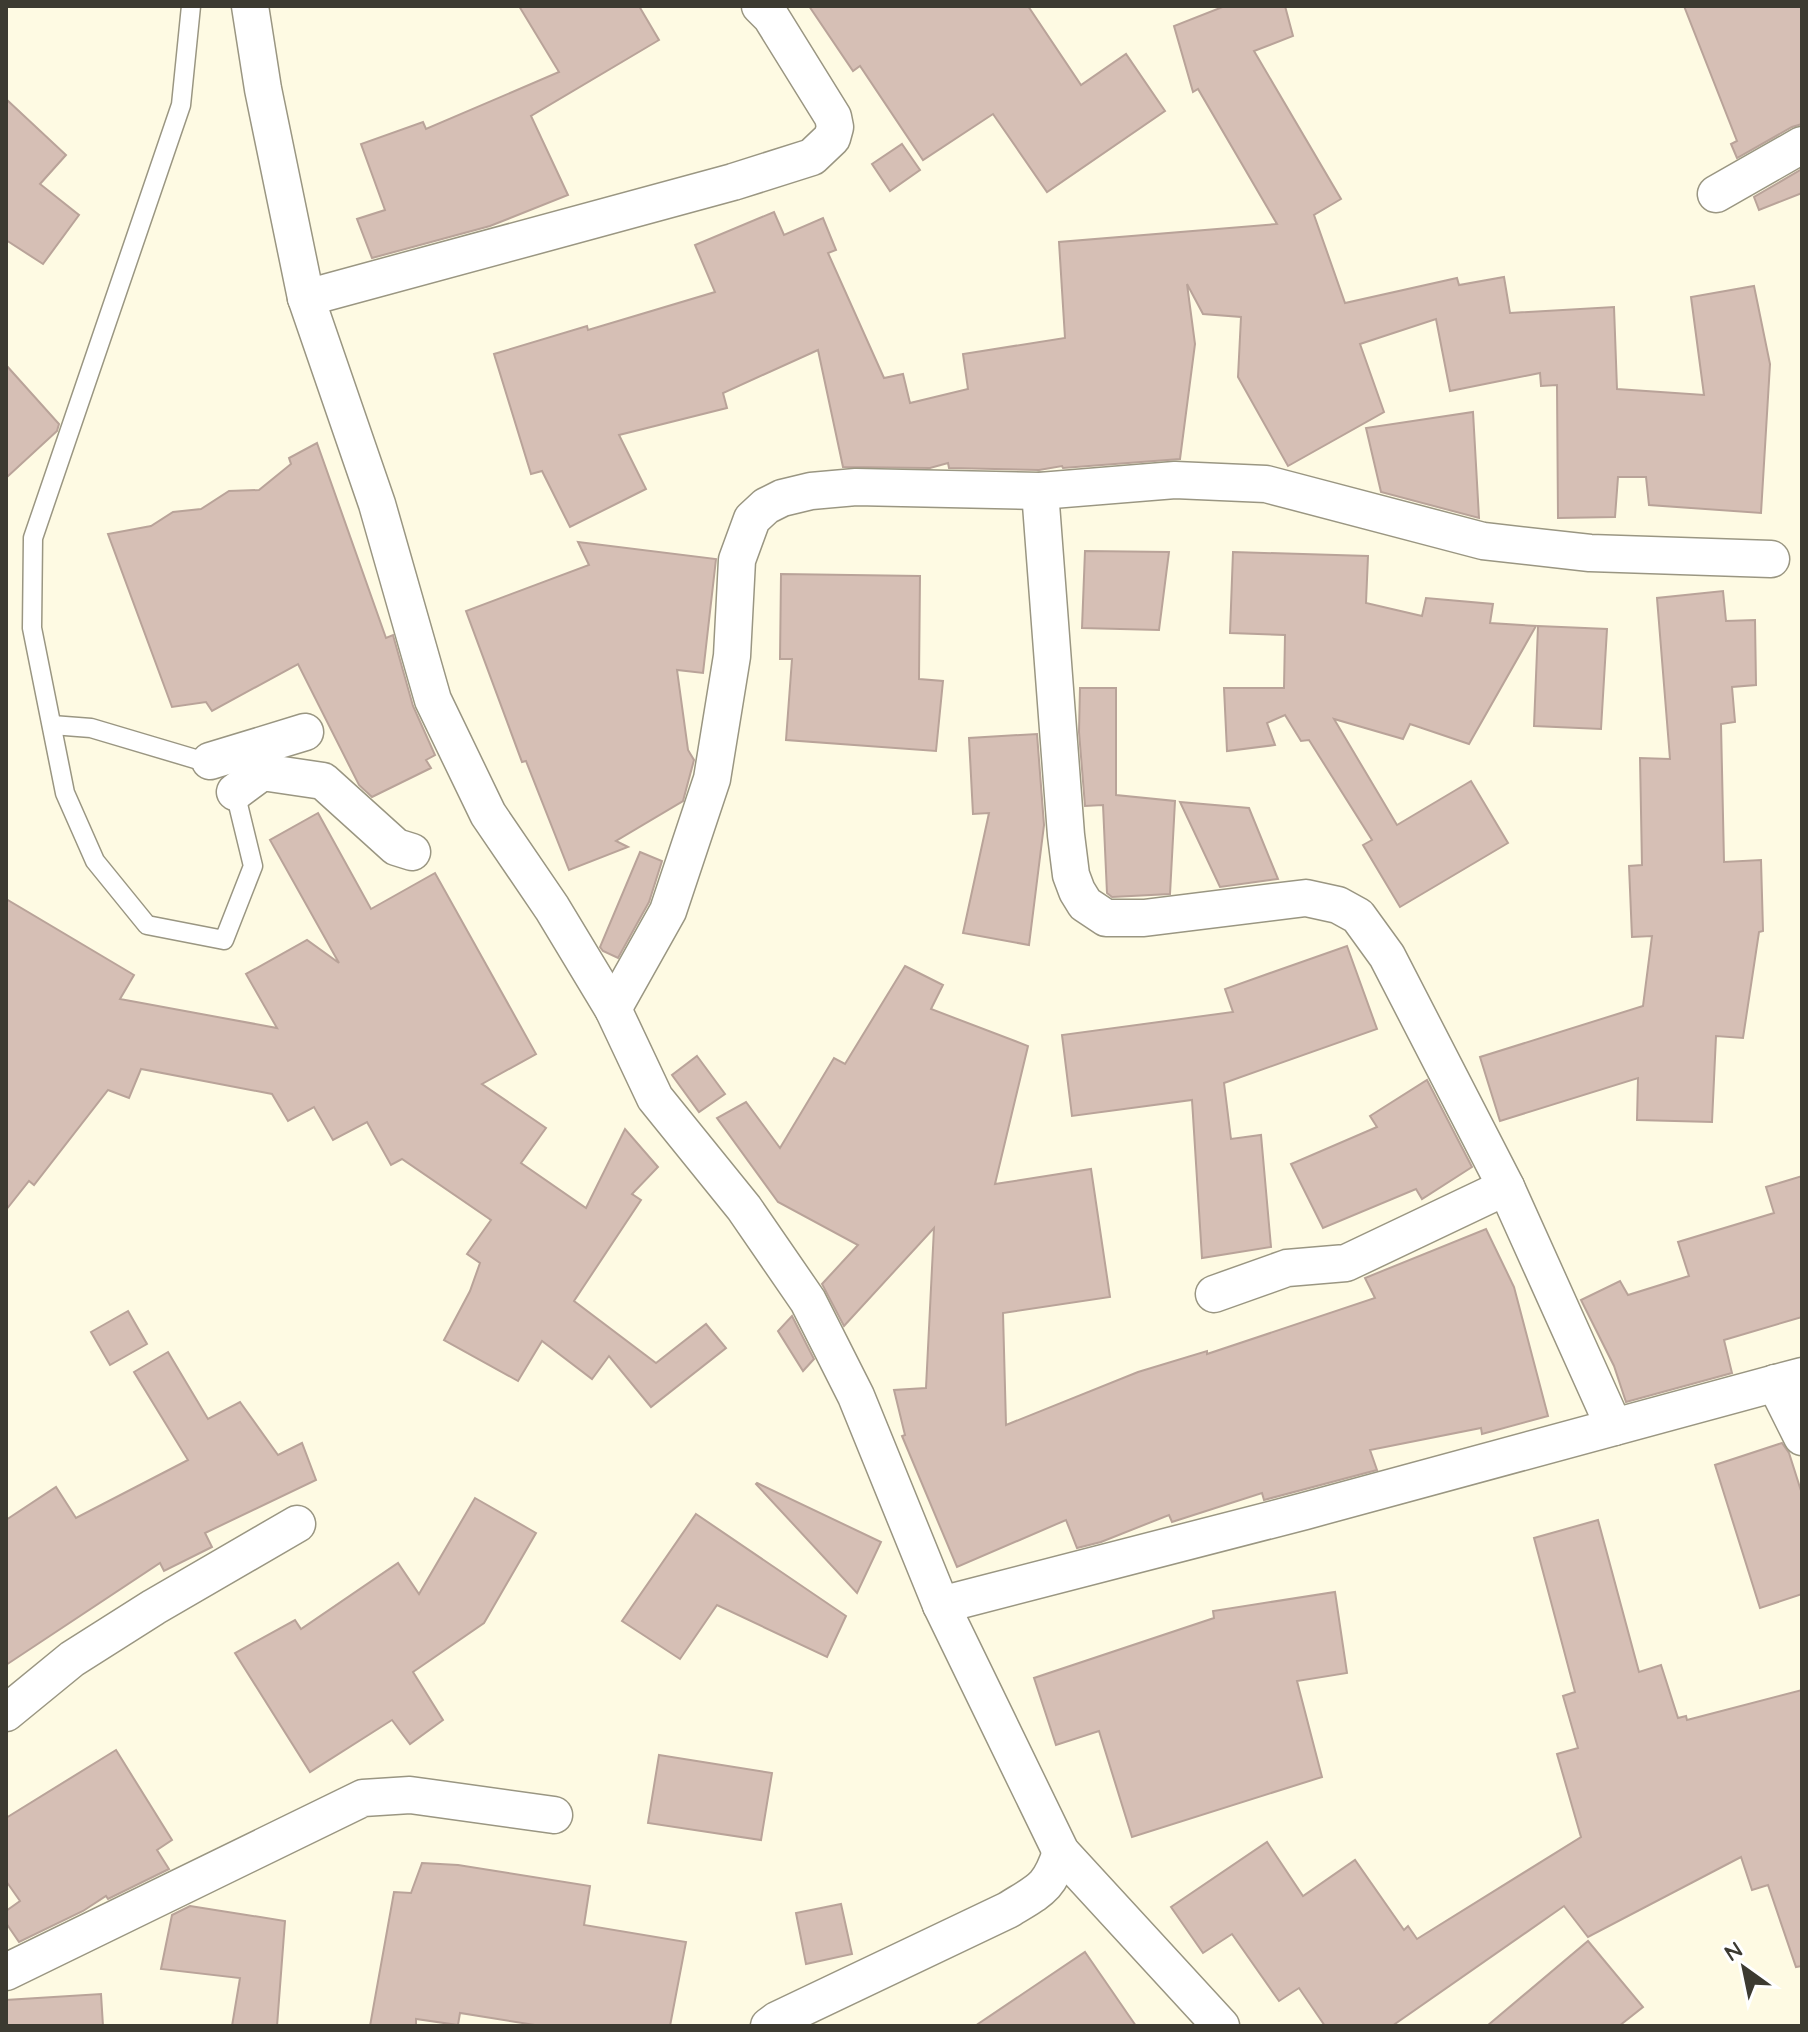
<svg xmlns="http://www.w3.org/2000/svg" width="1808" height="2032" font-family="Quicksand,sans-serif">
  <rect width="100%" height="100%" fill="#fefae3"/>
  <g fill="#d6bfb5" stroke="#b9a399" stroke-width="2">
    <path d="M 519,6 L 639,6 L 659,40 L 531,116 L 568,195 L 490,226 L 372,258 L 357,219 L 385,210 L 361,144 L 423,122 L 426,129 L 559,72 Z"/>
    <path d="M 809,6 L 1028,6 L 1081,85 L 1126,54 L 1165,111 L 1047,192 L 993,114 L 923,160 L 860,66 L 853,71 Z"/>
    <path d="M 1225,6 L 1285,6 L 1293,36 L 1254,51 L 1341,199 L 1314,215 L 1345,303 L 1457,278 L 1459,285 L 1504,277 L 1510,313 L 1614,307 L 1617,389 L 1704,395 L 1691,297 L 1754,286 L 1770,364 L 1761,513 L 1649,505 L 1646,477 L 1618,477 L 1615,517 L 1558,518 L 1557,385 L 1541,386 L 1540,373 L 1450,391 L 1436,319 L 1360,344 L 1384,412 L 1288,466 L 1238,377 L 1241,317 L 1203,314 L 1187,284 L 1195,344 L 1180,459 L 1063,468 L 1062,466 L 1039,470 L 949,468 L 948,463 L 930,468 L 843,467 L 818,350 L 723,393 L 727,408 L 619,435 L 646,489 L 570,527 L 542,471 L 531,474 L 494,354 L 587,326 L 588,330 L 715,292 L 695,245 L 774,212 L 784,235 L 823,218 L 836,250 L 828,253 L 884,378 L 903,374 L 910,403 L 968,389 L 963,354 L 1065,338 L 1059,242 L 1277,224 L 1198,89 L 1193,92 L 1174,26 Z"/>
    <path d="M 1684,6 L 1802,6 L 1802,124 L 1792,127 L 1737,158 L 1731,144 L 1737,141 Z"/>
    <path d="M 6,99 L 66,155 L 40,184 L 79,215 L 43,264 L 6,240 Z"/>
    <path d="M 902,144 L 920,170 L 890,191 L 872,164 Z"/>
    <path d="M 1802,169 L 1802,193 L 1759,210 L 1754,197 Z"/>
    <path d="M 6,365 L 59,424 L 57,431 L 6,478 Z"/>
    <path d="M 1473,412 L 1479,518 L 1381,492 L 1366,428 Z"/>
    <path d="M 317,443 L 386,638 L 393,635 L 413,706 L 435,755 L 426,760 L 431,768 L 372,797 L 359,785 L 298,664 L 212,711 L 206,702 L 172,707 L 108,534 L 151,526 L 173,512 L 201,509 L 229,491 L 259,490 L 291,464 L 289,458 Z"/>
    <path d="M 578,542 L 716,559 L 703,673 L 677,670 L 688,750 L 694,760 L 683,801 L 616,841 L 628,847 L 569,870 L 526,761 L 522,762 L 466,611 L 589,565 Z"/>
    <path d="M 1085,551 L 1169,552 L 1159,630 L 1082,628 Z"/>
    <path d="M 1233,552 L 1368,556 L 1366,603 L 1422,616 L 1426,598 L 1493,604 L 1490,623 L 1536,626 L 1469,744 L 1410,724 L 1403,739 L 1334,719 L 1397,825 L 1471,781 L 1508,843 L 1400,907 L 1363,845 L 1372,840 L 1309,740 L 1301,741 L 1285,715 L 1267,723 L 1275,745 L 1227,751 L 1224,688 L 1284,688 L 1285,635 L 1230,633 Z"/>
    <path d="M 781,574 L 920,576 L 919,679 L 943,681 L 936,751 L 786,740 L 792,659 L 780,659 Z"/>
    <path d="M 1723,591 L 1726,621 L 1755,620 L 1756,685 L 1732,687 L 1735,722 L 1721,724 L 1724,862 L 1761,860 L 1763,931 L 1759,932 L 1743,1038 L 1716,1036 L 1712,1122 L 1637,1120 L 1638,1078 L 1500,1121 L 1480,1057 L 1643,1006 L 1652,936 L 1632,937 L 1629,866 L 1642,865 L 1640,758 L 1670,759 L 1657,598 Z"/>
    <path d="M 1538,626 L 1607,629 L 1601,729 L 1534,726 Z"/>
    <path d="M 1080,688 L 1116,688 L 1116,795 L 1175,801 L 1170,894 L 1112,897 L 1107,893 L 1103,805 L 1085,806 L 1079,732 Z"/>
    <path d="M 1037,734 L 1044,825 L 1029,945 L 963,933 L 989,813 L 973,814 L 969,738 Z"/>
    <path d="M 1180,802 L 1249,808 L 1278,879 L 1220,887 Z"/>
    <path d="M 318,813 L 371,909 L 435,873 L 536,1054 L 482,1084 L 546,1128 L 521,1163 L 586,1208 L 625,1129 L 658,1167 L 632,1194 L 641,1200 L 574,1301 L 656,1363 L 706,1324 L 726,1348 L 651,1407 L 609,1356 L 592,1379 L 542,1341 L 518,1381 L 444,1340 L 470,1291 L 480,1263 L 467,1254 L 491,1220 L 402,1159 L 391,1165 L 367,1122 L 333,1140 L 314,1107 L 288,1121 L 272,1094 L 141,1069 L 129,1098 L 108,1090 L 34,1185 L 29,1181 L 6,1210 L 6,899 L 134,975 L 120,999 L 277,1028 L 246,974 L 307,940 L 339,963 L 270,840 Z"/>
    <path d="M 640,852 L 662,861 L 649,902 L 618,958 L 603,951 L 600,947 Z"/>
    <path d="M 1347,946 L 1377,1029 L 1224,1083 L 1231,1139 L 1261,1135 L 1271,1247 L 1202,1258 L 1192,1100 L 1072,1116 L 1062,1035 L 1233,1012 L 1225,989 Z"/>
    <path d="M 905,966 L 943,985 L 931,1009 L 1028,1046 L 995,1184 L 1091,1169 L 1110,1297 L 1003,1313 L 1006,1425 L 1138,1372 L 1207,1351 L 1207,1354 L 1375,1298 L 1365,1278 L 1486,1229 L 1514,1287 L 1548,1416 L 1482,1434 L 1481,1428 L 1370,1450 L 1377,1470 L 1264,1500 L 1262,1493 L 1172,1522 L 1169,1515 L 1101,1542 L 1077,1548 L 1066,1520 L 957,1567 L 902,1436 L 905,1435 L 894,1390 L 926,1388 L 934,1228 L 844,1326 L 822,1284 L 858,1245 L 778,1202 L 717,1118 L 746,1102 L 780,1148 L 834,1058 L 845,1064 Z"/>
    <path d="M 697,1056 L 725,1094 L 699,1112 L 672,1075 Z"/>
    <path d="M 1427,1080 L 1472,1167 L 1422,1199 L 1416,1189 L 1323,1228 L 1291,1164 L 1377,1127 L 1370,1116 Z"/>
    <path d="M 1802,1176 L 1802,1317 L 1724,1340 L 1732,1373 L 1626,1402 L 1614,1366 L 1581,1300 L 1620,1281 L 1628,1295 L 1689,1276 L 1678,1242 L 1774,1213 L 1766,1187 Z"/>
    <path d="M 128,1311 L 147,1344 L 110,1365 L 91,1332 Z"/>
    <path d="M 792,1316 L 814,1359 L 803,1371 L 778,1331 Z"/>
    <path d="M 168,1352 L 208,1419 L 240,1402 L 278,1455 L 302,1443 L 316,1480 L 205,1533 L 212,1547 L 164,1571 L 160,1563 L 6,1665 L 6,1520 L 56,1487 L 76,1518 L 188,1460 L 134,1372 Z"/>
    <path d="M 1782,1443 L 1789,1453 L 1802,1494 L 1802,1594 L 1760,1608 L 1715,1465 Z"/>
    <path d="M 757,1483 L 881,1542 L 857,1593 L 756,1484 Z"/>
    <path d="M 475,1498 L 536,1533 L 484,1623 L 413,1672 L 443,1720 L 410,1744 L 392,1720 L 310,1772 L 235,1653 L 295,1620 L 301,1629 L 398,1563 L 419,1594 Z"/>
    <path d="M 696,1514 L 846,1616 L 827,1657 L 717,1605 L 680,1659 L 622,1621 Z"/>
    <path d="M 1598,1520 L 1639,1672 L 1661,1665 L 1678,1718 L 1686,1716 L 1687,1720 L 1802,1690 L 1802,1966 L 1796,1967 L 1768,1885 L 1752,1890 L 1741,1857 L 1588,1937 L 1564,1906 L 1392,2026 L 1325,2026 L 1299,1988 L 1279,2001 L 1232,1934 L 1203,1953 L 1171,1907 L 1267,1842 L 1303,1896 L 1355,1860 L 1404,1930 L 1408,1926 L 1417,1939 L 1581,1837 L 1557,1754 L 1578,1748 L 1563,1696 L 1575,1692 L 1534,1538 Z"/>
    <path d="M 1335,1592 L 1347,1673 L 1297,1681 L 1322,1777 L 1132,1837 L 1099,1731 L 1056,1745 L 1034,1678 L 1214,1618 L 1213,1611 Z"/>
    <path d="M 116,1750 L 172,1840 L 157,1850 L 169,1869 L 108,1899 L 106,1896 L 83,1911 L 19,1942 L 6,1923 L 6,1911 L 20,1901 L 6,1881 L 6,1818 Z"/>
    <path d="M 659,1755 L 772,1773 L 761,1840 L 648,1823 Z"/>
    <path d="M 422,1863 L 458,1865 L 590,1886 L 584,1925 L 686,1942 L 670,2026 L 541,2026 L 460,2013 L 458,2025 L 416,2019 L 416,2026 L 370,2026 L 394,1892 L 411,1893 Z"/>
    <path d="M 841,1904 L 852,1954 L 806,1964 L 796,1913 Z"/>
    <path d="M 190,1906 L 285,1921 L 277,2026 L 232,2026 L 240,1978 L 161,1969 L 172,1915 Z"/>
    <path d="M 1588,1941 L 1643,2007 L 1619,2026 L 1487,2026 Z"/>
    <path d="M 1085,1952 L 1136,2026 L 975,2026 Z"/>
    <path d="M 101,1994 L 103,2026 L 6,2026 L 6,2000 Z"/>
  </g>
  <g fill="none" stroke-linecap="round" stroke-linejoin="round">
    <defs>
      <g id="lane">
        <path d="M 191,6 L 181,105 L 33,538 L 32,628 L 65,793 L 95,861 L 147,925 L 224,940 L 253,866 L 235,792 L 231,787"/>
        <path d="M 52,725 L 91,728 L 212,764"/>
      </g>
      <g id="street">
        <path d="M 250,6 L 263,89 L 306,298 L 377,504 L 433,700 L 488,814 L 552,908 L 613,1009 L 655,1098 L 744,1208 L 808,1301 L 856,1396 L 941,1605 L 1061,1852 L 1221,2026"/>
        <path d="M 1716,194 L 1802,145"/>
        <path d="M 306,298 L 733,182 L 812,157 L 832,138 L 835,127 L 833,117 L 771,17 L 760,6"/>
        <path d="M 1040,491 L 1066,835 L 1071,875 L 1077,891 L 1085,904 L 1106,918 L 1144,918 L 1306,898 L 1338,905 L 1358,916 L 1387,956 L 1506,1187 L 1614,1427"/>
        <path d="M 210,761 L 305,732"/>
        <path d="M 235,792 L 262,772 L 323,781 L 396,847 L 412,852"/>
        <path d="M 613,1009 L 668,911 L 712,779 L 732,656 L 737,560 L 752,519 L 766,506 L 782,498 L 811,491 L 856,487 L 1040,491 L 1175,480 L 1266,484 L 1483,541 L 1590,553 L 1771,559"/>
        <path d="M 1214,1294 L 1287,1268 L 1346,1263 L 1506,1187"/>
        <path d="M 1775,1383 L 1802,1437"/>
        <path d="M 941,1605 L 1305,1511 L 1802,1376"/>
        <path d="M 6,1713 L 72,1659 L 154,1607 L 297,1524"/>
        <path d="M 6,1972 L 363,1798 L 410,1795 L 554,1815"/>
        <path d="M 769,2026 L 777,2020 L 1008,1910 C 1040,1890 1049,1889 1061,1852"/>
      </g>
    </defs>
    <use href="#lane" stroke="#9a9682" stroke-width="21"/>
    <use href="#street" stroke="#9a9682" stroke-width="39"/>
    <use href="#lane" stroke="#fff" stroke-width="18"/>
    <use href="#street" stroke="#fff" stroke-width="36"/>
  </g>
  <rect width="1808" height="2032" fill="none" stroke="#3c3a31" stroke-width="16"/>
  <g transform="translate(1744 1968) rotate(327)" stroke="#ffffff" stroke-width="6" paint-order="stroke">
  <path d="M0-6L14 30L0 20L-14 30Z" fill="#3c3a31"/>
  <text y="-12" font-size="22" font-weight="bold" text-anchor="middle" fill="#3c3a31">N</text>
  </g>
</svg>
